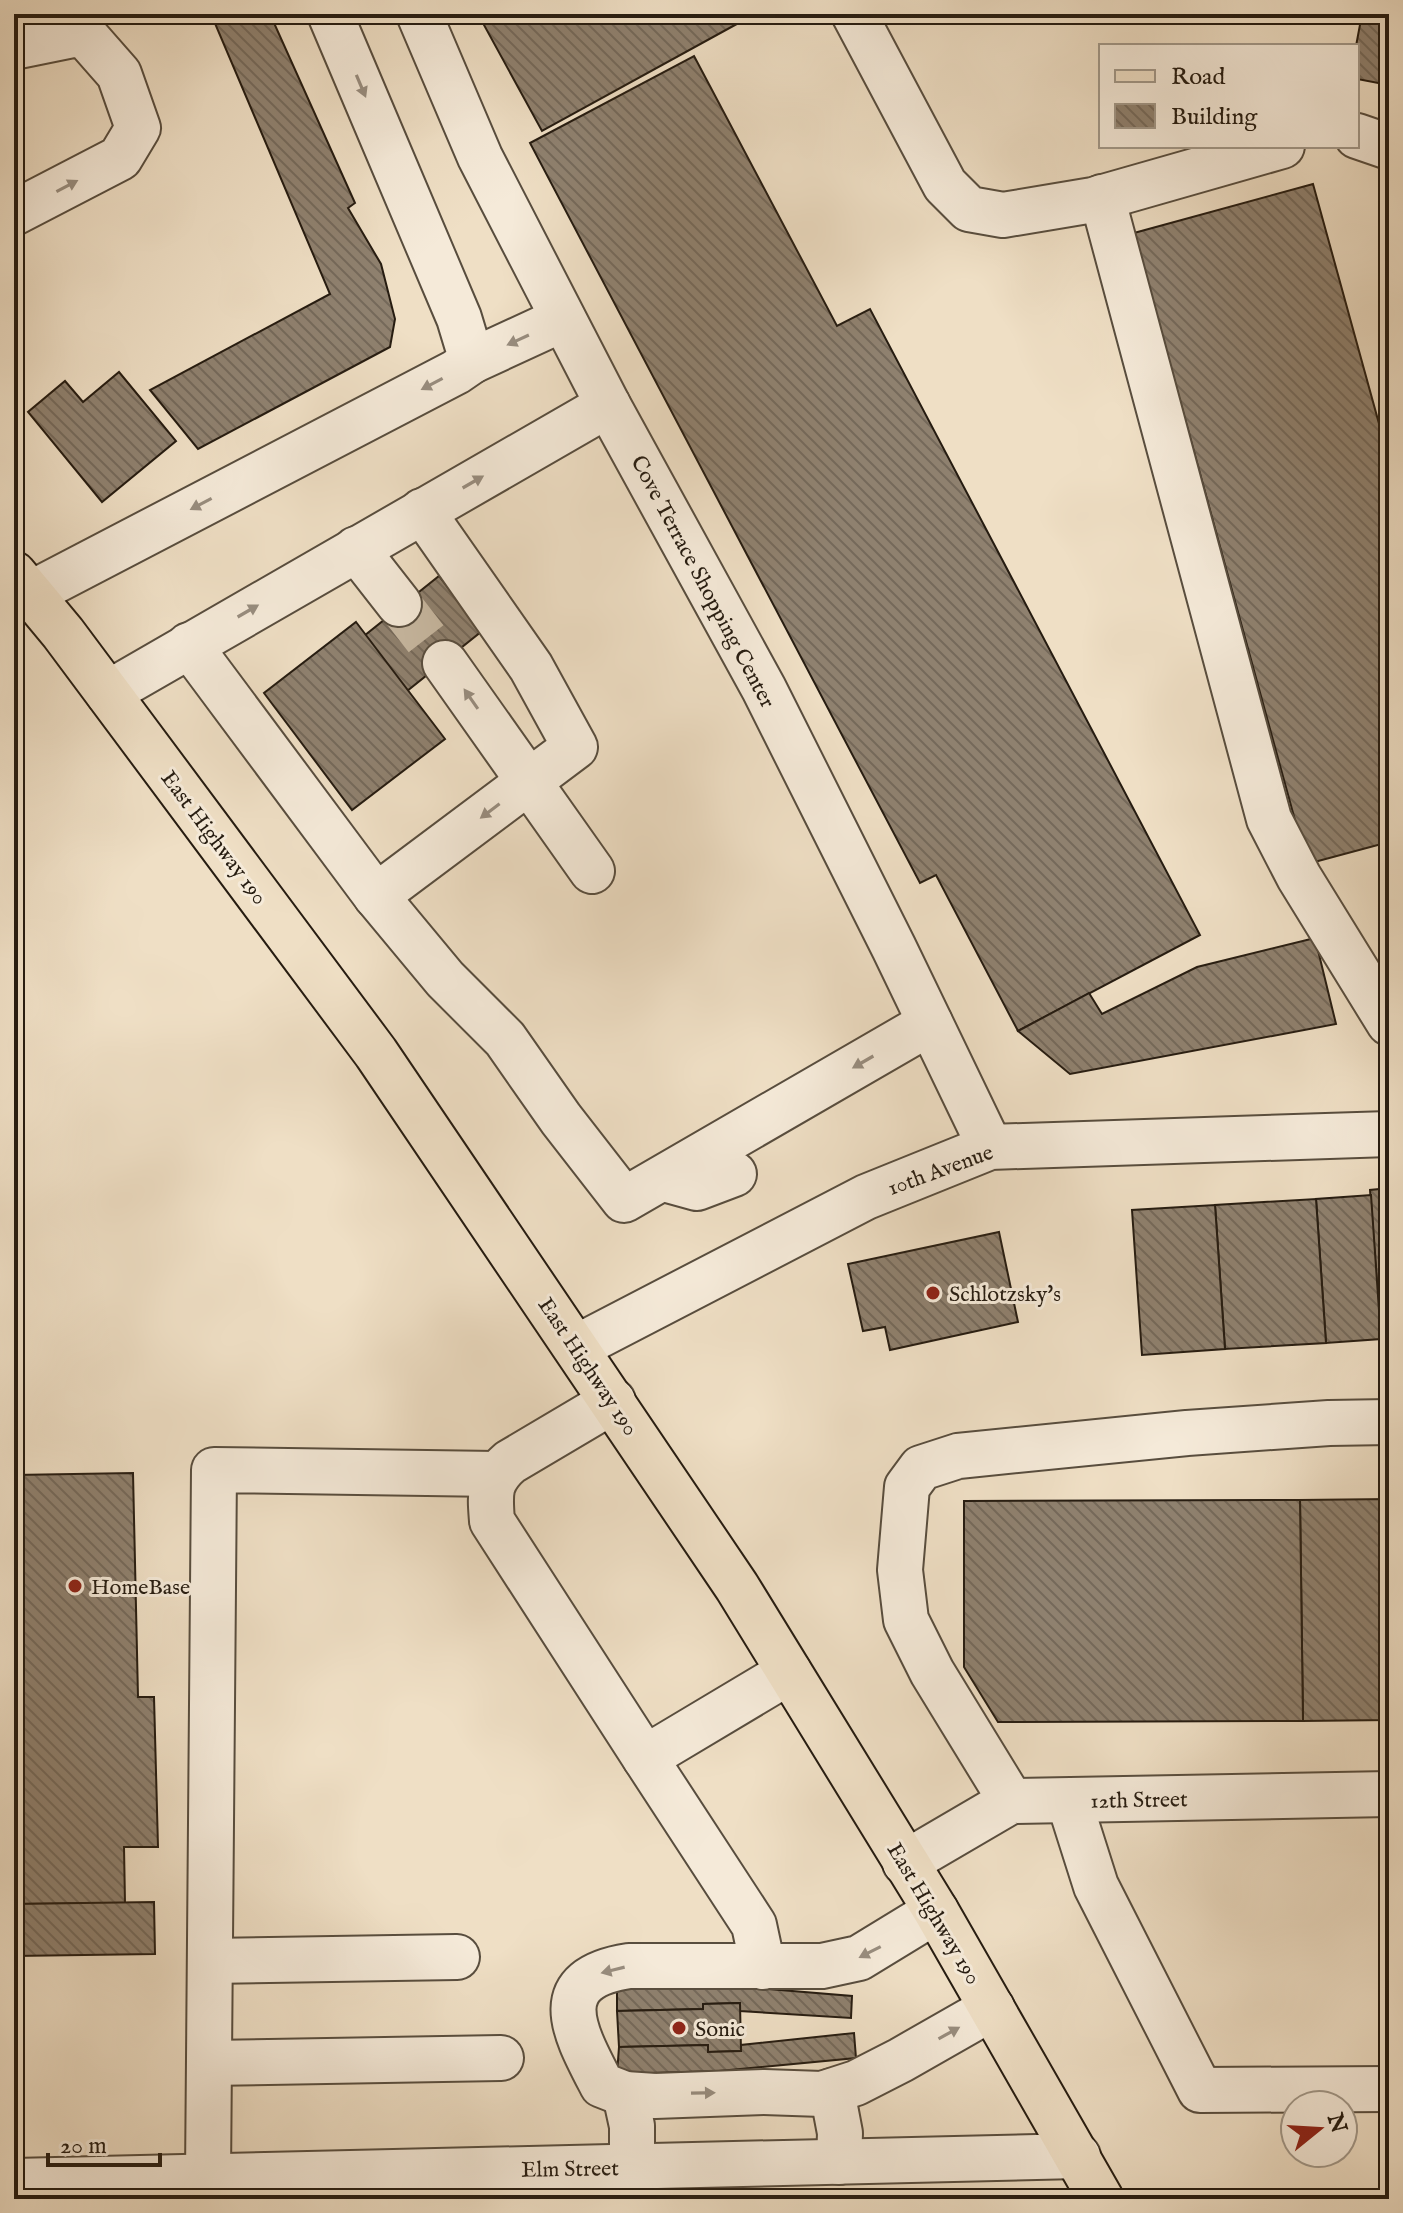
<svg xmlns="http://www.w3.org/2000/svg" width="1403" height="2213" font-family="'IM FELL English',serif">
  <defs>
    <pattern id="building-back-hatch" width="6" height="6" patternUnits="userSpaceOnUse" patternTransform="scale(2)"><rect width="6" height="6" fill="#8f816f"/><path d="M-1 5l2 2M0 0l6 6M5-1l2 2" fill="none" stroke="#75695a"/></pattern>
  </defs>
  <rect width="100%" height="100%" fill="#efdfc5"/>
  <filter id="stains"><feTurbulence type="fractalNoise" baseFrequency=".0025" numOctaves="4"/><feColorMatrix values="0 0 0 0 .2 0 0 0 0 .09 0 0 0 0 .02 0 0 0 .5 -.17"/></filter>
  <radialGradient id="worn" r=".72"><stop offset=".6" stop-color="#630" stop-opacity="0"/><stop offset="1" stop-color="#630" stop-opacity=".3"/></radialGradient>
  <g fill="url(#building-back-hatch)" stroke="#261c11" stroke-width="2">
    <path d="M 211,14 L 270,14 L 355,203 L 348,208 L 381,264 L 395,319 L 390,347 L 198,449 L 150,390 L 330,294 Z"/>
    <path d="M 478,14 L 755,14 L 542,131 Z"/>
    <path d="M 1362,14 L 1389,14 L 1389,85 L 1357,79 L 1356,46 Z"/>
    <path d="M 694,56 L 837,326 L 870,309 L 1200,935 L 1018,1031 L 936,875 L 920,883 L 530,143 Z"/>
    <path d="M 1313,184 L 1389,460 L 1389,842 L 1307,864 L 1134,233 Z"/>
    <path d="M 119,372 L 176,441 L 102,502 L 28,412 L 65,381 L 83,402 Z"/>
    <path d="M 439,576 L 482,631 L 407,691 L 364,636 Z"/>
    <path d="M 356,622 L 445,739 L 352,810 L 264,693 Z"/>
    <path d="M 1315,938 L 1336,1024 L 1070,1074 L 1018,1031 L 1089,993 L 1102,1014 L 1197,967 Z"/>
    <path d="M 1389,1188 L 1389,1339 L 1381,1339 L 1370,1190 Z"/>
    <path d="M 1371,1195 L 1381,1339 L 1326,1343 L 1316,1199 Z"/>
    <path d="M 1316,1199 L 1326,1343 L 1225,1349 L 1215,1205 Z"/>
    <path d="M 1215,1205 L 1225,1349 L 1142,1355 L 1132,1210 Z"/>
    <path d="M 999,1232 L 1018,1322 L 890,1350 L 885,1327 L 863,1331 L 848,1264 Z"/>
    <path d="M 133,1473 L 138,1697 L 154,1697 L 158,1847 L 124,1847 L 125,1903 L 14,1904 L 14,1475 Z"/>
    <path d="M 1389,1499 L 1389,1720 L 1303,1721 L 1300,1500 Z"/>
    <path d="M 1300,1500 L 1303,1721 L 998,1722 L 964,1667 L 964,1501 Z"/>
    <path d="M 154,1902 L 155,1954 L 14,1956 L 14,1904 Z"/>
    <path d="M 719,1985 L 852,1996 L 851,2018 L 740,2011 L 740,2003 L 703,2004 L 703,2009 L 617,2011 L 617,1987 Z"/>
    <path d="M 740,2003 L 741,2051 L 708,2052 L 708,2045 L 619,2047 L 617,2011 L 703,2009 L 703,2004 Z"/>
    <path d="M 854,2033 L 856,2058 L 719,2071 L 617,2074 L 619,2047 L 708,2045 L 708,2052 L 741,2051 L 741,2045 Z"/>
  </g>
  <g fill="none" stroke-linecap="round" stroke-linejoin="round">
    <path stroke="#c7b8a1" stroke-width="44" stroke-dasharray="44 22" stroke-linecap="butt" d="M 399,604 L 445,663"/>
    <defs>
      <g id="minor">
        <path d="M 419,14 L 480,157 L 608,405 L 764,689 L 894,948 L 990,1147"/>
        <path d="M 854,14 L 945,185 L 969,209 L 1003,215 L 1093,200 L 1282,146"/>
        <path d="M 14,47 L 83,33 L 119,74 L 138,128 L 120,158 L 14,213"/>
        <path d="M 1357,136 L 1389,147"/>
        <path d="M 1102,197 L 1269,819 L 1299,877 L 1389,1023"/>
        <path d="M 472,361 L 563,319"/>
        <path d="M 356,549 L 399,604"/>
        <path d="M 30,594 L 456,372 L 472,361 L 459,318 L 330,14"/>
        <path d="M 189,645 L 376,896 L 445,979 L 505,1039 L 561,1119 L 624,1200 L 930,1023"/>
        <path d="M 445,663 L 592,871"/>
        <path d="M 108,693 L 608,405"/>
        <path d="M 376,896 L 575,747 L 531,667 L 422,511"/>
        <path d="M 668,1180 L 697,1188 L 734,1174"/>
        <path d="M 577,1347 L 866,1197 L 990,1147 L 1389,1134"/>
        <path d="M 613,1401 L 510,1462 C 488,1481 490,1494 492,1521 L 645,1758 L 789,1672"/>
        <path d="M 645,1758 L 754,1925 L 763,1967"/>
        <path d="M 1011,1801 L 932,1672 L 906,1620 L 900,1570 L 907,1487 L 921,1468 L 958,1456 L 1187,1433 L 1329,1423 L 1389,1422"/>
        <path d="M 1069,1801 L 1096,1886 L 1200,2090 L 1389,2089"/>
        <path d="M 905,1863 L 1011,1801 L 1389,1794"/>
        <path d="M 936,1911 L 859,1958 L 822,1966 L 629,1966 C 544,1979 575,2033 602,2085 L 625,2094 L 655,2096 L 764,2092 L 822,2094 L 856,2083 L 901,2060 L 992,2008"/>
        <path d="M 210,1961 L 457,1957"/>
        <path d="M 209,2063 L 501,2058"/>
        <path d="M 832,2091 L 840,2133 L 839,2162"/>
        <path d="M 625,2094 L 632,2126 L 632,2166"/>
        <path d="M 208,2176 L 214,1470 L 496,1474"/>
        <path d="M 14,2181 L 1078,2156"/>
      </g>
      <path id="major" d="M 14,574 L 63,633 L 376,1053 L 737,1587 L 936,1911 L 1101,2199"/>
    </defs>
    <use href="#minor" stroke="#584d3e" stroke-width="48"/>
    <use href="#major" stroke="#261c11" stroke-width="48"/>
    <use href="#minor" stroke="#f5ead9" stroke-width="44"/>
    <use href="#major" stroke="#efdfc5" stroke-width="44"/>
  </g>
  <defs><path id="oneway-solid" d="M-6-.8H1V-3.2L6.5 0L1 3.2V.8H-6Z" transform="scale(2)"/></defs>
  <g fill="#988d7f">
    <use href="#oneway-solid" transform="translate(361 86) rotate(67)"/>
    <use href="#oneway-solid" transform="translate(67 186) rotate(-28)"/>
    <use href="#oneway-solid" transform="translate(518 340) rotate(155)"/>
    <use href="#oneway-solid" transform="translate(432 384) rotate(152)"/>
    <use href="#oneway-solid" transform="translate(473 482) rotate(-30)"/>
    <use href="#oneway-solid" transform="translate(201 504) rotate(152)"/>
    <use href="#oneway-solid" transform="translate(248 611) rotate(-30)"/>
    <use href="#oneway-solid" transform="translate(471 699) rotate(-125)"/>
    <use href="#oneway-solid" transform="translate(490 811) rotate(143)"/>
    <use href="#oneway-solid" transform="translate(863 1062) rotate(150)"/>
    <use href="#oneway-solid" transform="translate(870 1952) rotate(153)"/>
    <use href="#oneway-solid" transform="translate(613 1970) rotate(166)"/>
    <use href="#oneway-solid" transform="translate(949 2033) rotate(-29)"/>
    <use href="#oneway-solid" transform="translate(703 2093) rotate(-1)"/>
  </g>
  <g fill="#8f2418" stroke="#f5ead9" stroke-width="3">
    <circle cx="933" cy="1293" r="8"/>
    <circle cx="75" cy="1586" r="8"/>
    <circle cx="679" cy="2028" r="8"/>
  </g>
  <g text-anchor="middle" stroke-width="6" stroke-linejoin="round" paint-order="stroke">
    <g font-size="22" fill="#261c11" stroke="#f5ead9">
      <text transform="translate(704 581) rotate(62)" y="8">Cove Terrace Shopping Center</text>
      <text transform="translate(215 837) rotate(53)" y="8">East Highway 190</text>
      <text transform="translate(940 1169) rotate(-20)" y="8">10th Avenue</text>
      <text transform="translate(589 1366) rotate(56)" y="8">East Highway 190</text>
      <text transform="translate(1139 1799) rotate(-1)" y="8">12th Street</text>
      <text transform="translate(935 1913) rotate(59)" y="8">East Highway 190</text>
      <text transform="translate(570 2168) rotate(-1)" y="8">Elm Street</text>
    </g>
    <g font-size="22" fill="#261c11" stroke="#f5ead9" text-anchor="start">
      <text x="949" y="1301">Schlotzsky's</text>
      <text x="91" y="1594">HomeBase</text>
      <text x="695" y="2036">Sonic</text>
    </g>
  </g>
  <rect width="1403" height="2213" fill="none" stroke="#efdfc5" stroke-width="48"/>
  <rect x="16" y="16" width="1371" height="2181" fill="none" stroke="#261c11" stroke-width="4"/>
  <rect x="24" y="24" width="1355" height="2165" fill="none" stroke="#261c11" stroke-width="2"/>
  <rect x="1099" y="44" width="260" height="104" fill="#f5ead9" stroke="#a29889" stroke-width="2"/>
  <rect x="1115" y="70" width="40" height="12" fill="#efdfc5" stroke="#a29889" stroke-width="2"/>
  <text x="1171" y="84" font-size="24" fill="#261c11">Road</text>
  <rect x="1115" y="104" width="40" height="24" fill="url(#building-back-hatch)" stroke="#a29889" stroke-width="2"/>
  <text x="1171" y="124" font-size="24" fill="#261c11">Building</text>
  <g transform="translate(1319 2129) rotate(72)"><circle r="38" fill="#f5ead9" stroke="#a29889" stroke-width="2"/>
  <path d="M0-6L14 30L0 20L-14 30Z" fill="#8f2418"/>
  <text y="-12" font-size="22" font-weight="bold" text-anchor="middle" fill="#261c11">N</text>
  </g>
  <path d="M48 2153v12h112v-12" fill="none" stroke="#261c11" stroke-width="4"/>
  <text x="60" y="2153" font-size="24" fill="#261c11" stroke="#f5ead9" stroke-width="6" paint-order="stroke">20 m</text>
  <rect width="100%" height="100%" filter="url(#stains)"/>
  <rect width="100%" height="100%" fill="url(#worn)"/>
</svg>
